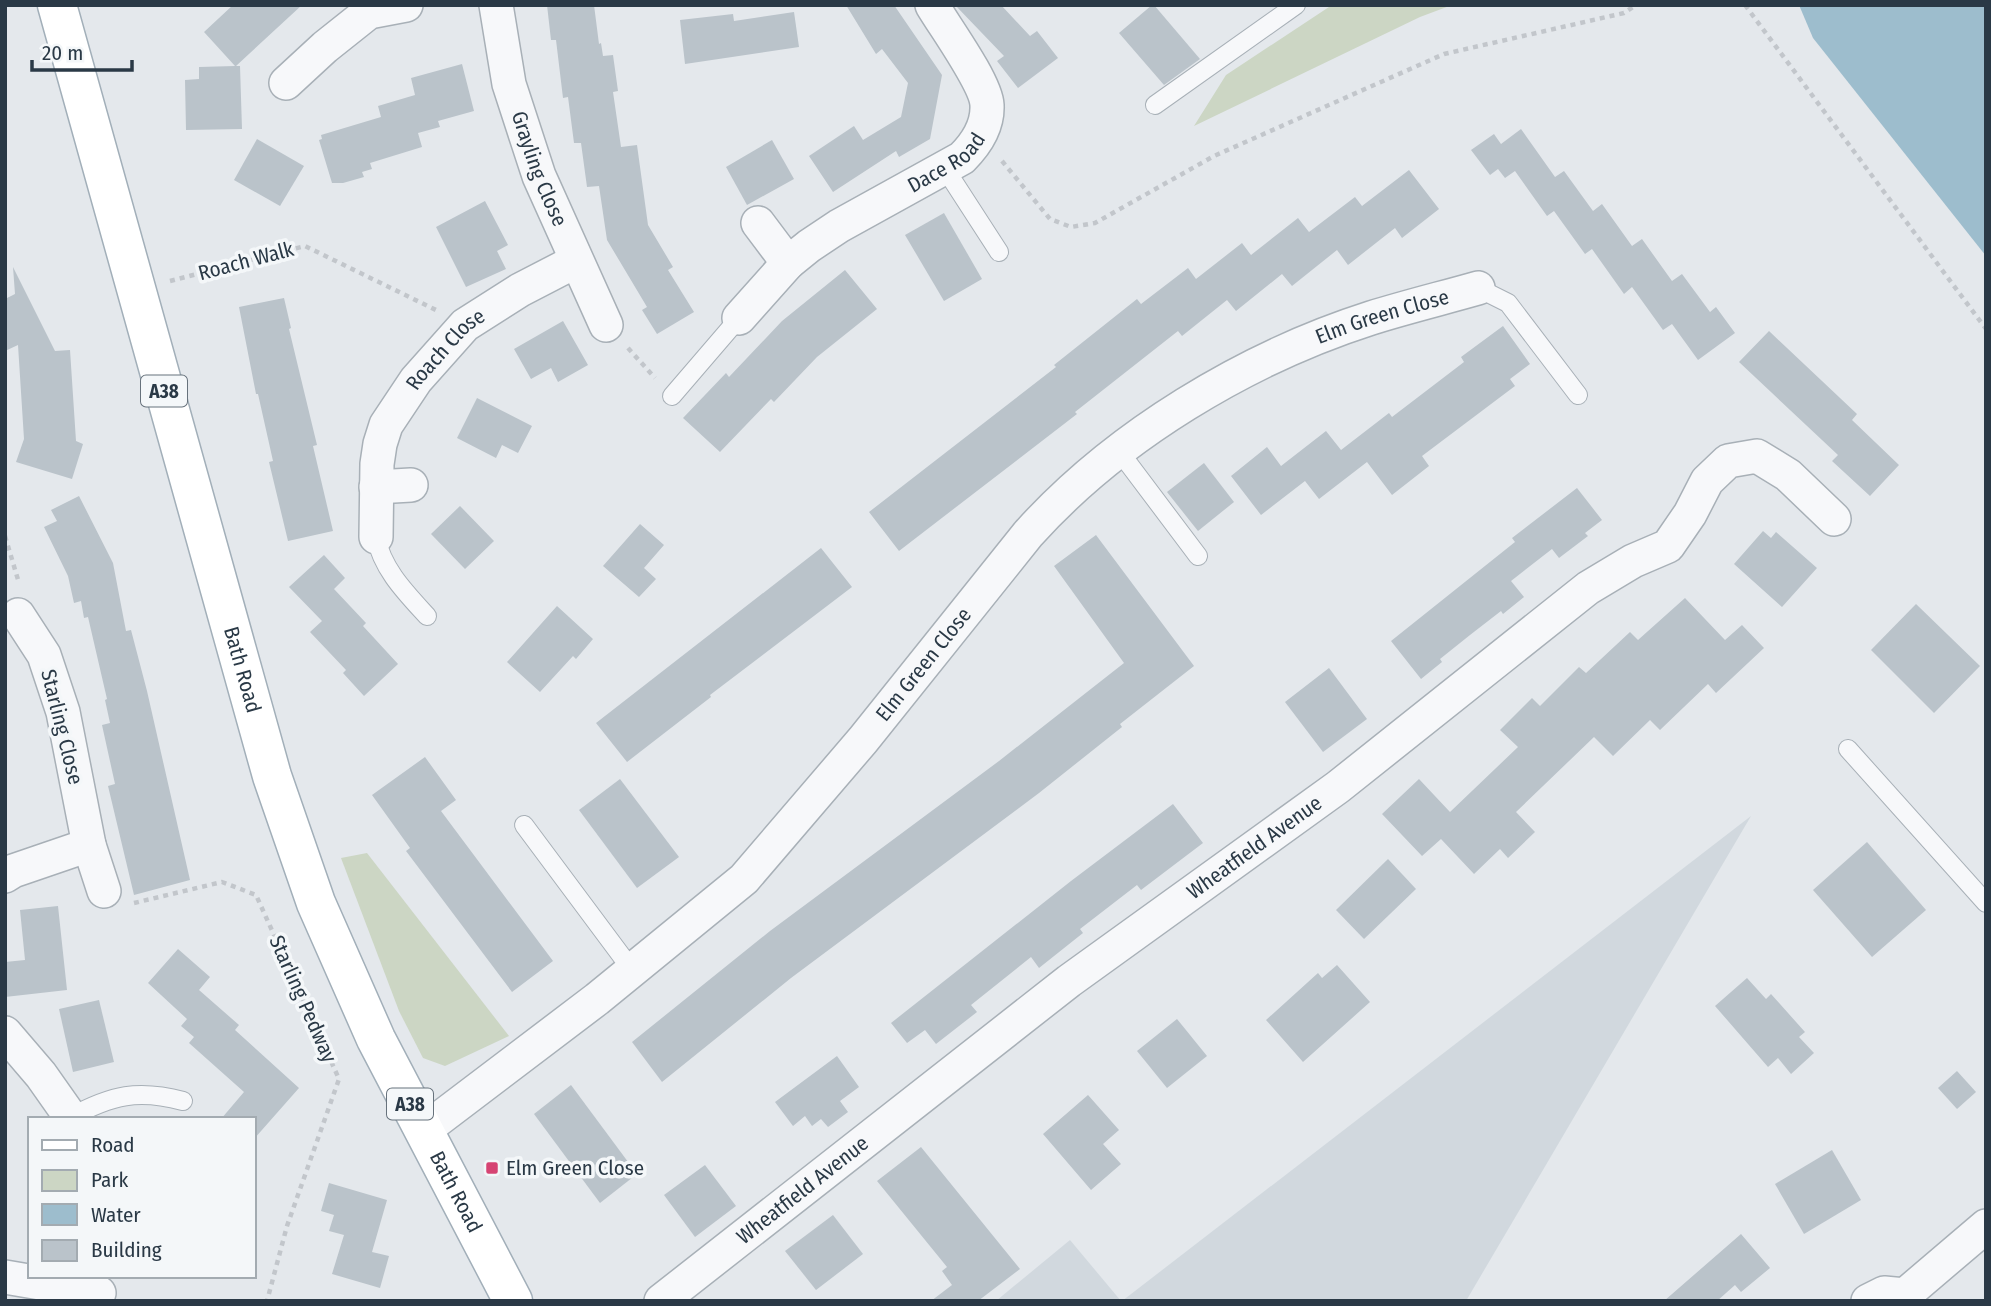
<svg xmlns="http://www.w3.org/2000/svg" width="1991" height="1306" font-family="'Fira Sans Condensed',sans-serif">
  <rect width="100%" height="100%" fill="#e4e8ec"/>
  <g fill="#d1d8de">
    <path d="M 1751,816 L 1466,1301 L 1122,1301 Z"/>
    <path d="M 1070,1240 L 1121,1301 L 996,1301 Z"/>
  </g>
  <g fill="#ccd6c4">
    <path d="M 1332,5 L 1452,5 L 1420,17 L 1194,126 L 1226,75 Z"/>
    <path d="M 367,853 L 509,1036 L 445,1066 L 423,1058 L 399,1011 L 341,858 Z"/>
  </g>
  <path fill="#9dbdcd" d="M 1799,5 L 1986,5 L 1986,256 L 1813,38 Z"/>
  <g fill="#bac3ca">
    <path d="M 233,5 L 302,5 L 236,66 L 240,66 L 242,129 L 186,130 L 185,80 L 199,79 L 199,67 L 235,66 L 204,32 Z"/>
    <path d="M 547,5 L 594,5 L 599,44 L 601,43 L 603,56 L 613,55 L 618,91 L 613,92 L 621,147 L 637,145 L 648,225 L 673,267 L 668,270 L 694,312 L 657,334 L 642,310 L 647,307 L 607,240 L 599,186 L 587,187 L 581,143 L 574,143 L 568,97 L 563,98 L 556,40 L 551,40 Z"/>
    <path d="M 846,5 L 894,5 L 942,75 L 930,139 L 899,157 L 896,151 L 833,192 L 809,156 L 854,126 L 863,140 L 901,117 L 908,83 L 882,49 L 876,54 Z"/>
    <path d="M 955,5 L 1001,5 L 1030,36 L 1037,31 L 1058,58 L 1018,88 L 997,61 L 1004,56 Z"/>
    <path d="M 1152,5 L 1154,5 L 1200,59 L 1164,85 L 1119,33 Z"/>
    <path d="M 794,12 L 799,47 L 685,64 L 680,20 L 733,14 L 734,21 Z"/>
    <path d="M 462,64 L 474,111 L 438,121 L 440,127 L 418,133 L 422,147 L 370,163 L 372,169 L 362,172 L 364,177 L 343,183 L 332,183 L 319,140 L 322,139 L 321,135 L 381,117 L 378,106 L 415,95 L 411,78 Z"/>
    <path d="M 1521,129 L 1555,177 L 1564,171 L 1593,211 L 1602,204 L 1632,246 L 1642,239 L 1672,281 L 1682,274 L 1710,312 L 1716,307 L 1735,333 L 1698,360 L 1672,324 L 1663,330 L 1632,287 L 1624,294 L 1592,249 L 1585,254 L 1554,211 L 1547,216 L 1515,171 L 1505,178 L 1498,169 L 1490,175 L 1471,150 L 1494,134 L 1501,144 Z"/>
    <path d="M 257,139 L 304,166 L 280,206 L 234,180 Z"/>
    <path d="M 772,140 L 794,179 L 747,205 L 726,167 Z"/>
    <path d="M 1409,170 L 1439,209 L 1402,238 L 1395,228 L 1348,265 L 1337,250 L 1292,286 L 1282,274 L 1236,311 L 1227,300 L 1182,336 L 1178,331 L 1075,412 L 1077,414 L 899,551 L 869,512 L 1056,367 L 1054,365 L 1137,299 L 1141,304 L 1188,268 L 1196,279 L 1242,243 L 1251,255 L 1298,218 L 1309,232 L 1355,197 L 1362,206 Z"/>
    <path d="M 485,201 L 508,245 L 497,251 L 506,269 L 466,287 L 436,227 Z"/>
    <path d="M 944,213 L 982,279 L 944,301 L 905,235 Z"/>
    <path d="M 13,267 L 55,351 L 70,350 L 76,441 L 83,444 L 72,479 L 16,462 L 24,439 L 18,345 L 5,351 L 5,299 L 15,294 Z"/>
    <path d="M 845,270 L 877,309 L 817,357 L 774,402 L 771,399 L 720,452 L 683,418 L 726,373 L 729,377 L 782,321 Z"/>
    <path d="M 284,298 L 291,328 L 289,329 L 317,445 L 313,446 L 333,531 L 288,541 L 269,462 L 273,461 L 258,394 L 256,394 L 239,307 Z"/>
    <path d="M 563,321 L 588,365 L 558,382 L 551,368 L 531,379 L 514,349 Z"/>
    <path d="M 1503,326 L 1530,364 L 1510,379 L 1515,386 L 1422,456 L 1429,466 L 1392,495 L 1367,462 L 1319,499 L 1305,481 L 1261,515 L 1231,476 L 1267,447 L 1281,466 L 1326,431 L 1341,450 L 1389,413 L 1392,417 L 1464,362 L 1461,357 Z"/>
    <path d="M 1769,331 L 1857,414 L 1852,420 L 1899,465 L 1870,496 L 1832,461 L 1838,455 L 1739,362 Z"/>
    <path d="M 477,398 L 532,426 L 518,453 L 502,445 L 496,458 L 457,438 Z"/>
    <path d="M 1204,463 L 1234,502 L 1198,531 L 1167,492 Z"/>
    <path d="M 1577,488 L 1602,520 L 1585,533 L 1588,536 L 1559,558 L 1552,549 L 1511,581 L 1524,597 L 1503,614 L 1501,611 L 1470,635 L 1440,659 L 1442,662 L 1421,679 L 1391,641 L 1515,542 L 1512,538 Z"/>
    <path d="M 79,496 L 113,563 L 126,631 L 131,630 L 147,691 L 190,880 L 134,895 L 108,786 L 115,784 L 102,725 L 110,723 L 105,700 L 107,699 L 88,617 L 84,618 L 81,601 L 74,603 L 68,576 L 44,527 L 57,521 L 51,510 Z"/>
    <path d="M 460,506 L 494,541 L 465,569 L 431,534 Z"/>
    <path d="M 640,524 L 664,545 L 644,568 L 656,579 L 639,597 L 603,566 Z"/>
    <path d="M 1763,531 L 1771,538 L 1776,532 L 1817,568 L 1782,607 L 1734,564 Z"/>
    <path d="M 1096,535 L 1194,666 L 1120,724 L 1122,727 L 1039,793 L 791,978 L 662,1082 L 632,1042 L 770,931 L 999,761 L 1124,663 L 1054,566 Z"/>
    <path d="M 821,548 L 852,587 L 710,695 L 711,697 L 627,762 L 596,723 Z"/>
    <path d="M 324,555 L 345,578 L 334,589 L 366,623 L 363,626 L 398,664 L 364,696 L 343,673 L 346,670 L 310,632 L 322,621 L 289,587 Z"/>
    <path d="M 1685,598 L 1725,640 L 1742,625 L 1764,648 L 1716,693 L 1708,684 L 1660,730 L 1650,720 L 1613,756 L 1594,737 L 1516,812 L 1535,832 L 1508,858 L 1500,849 L 1474,874 L 1441,839 L 1422,856 L 1382,814 L 1419,779 L 1450,812 L 1518,747 L 1500,730 L 1532,698 L 1540,706 L 1579,667 L 1586,673 L 1630,632 L 1638,640 Z"/>
    <path d="M 1916,604 L 1980,666 L 1934,713 L 1871,650 Z"/>
    <path d="M 557,606 L 593,639 L 576,659 L 573,656 L 540,692 L 507,662 Z"/>
    <path d="M 1329,668 L 1367,719 L 1323,752 L 1285,702 Z"/>
    <path d="M 425,757 L 456,800 L 441,811 L 553,961 L 512,992 L 406,851 L 410,848 L 372,795 Z"/>
    <path d="M 620,779 L 679,857 L 637,888 L 579,810 Z"/>
    <path d="M 1173,804 L 1203,843 L 1141,890 L 1137,885 L 1080,929 L 1083,933 L 1039,968 L 1031,957 L 971,1005 L 977,1012 L 936,1044 L 925,1030 L 907,1043 L 891,1023 L 1071,881 Z"/>
    <path d="M 1867,842 L 1926,910 L 1872,957 L 1813,890 Z"/>
    <path d="M 1388,859 L 1416,889 L 1364,939 L 1336,910 Z"/>
    <path d="M 58,906 L 67,990 L 5,997 L 5,962 L 25,960 L 20,910 Z"/>
    <path d="M 178,949 L 210,977 L 199,990 L 239,1025 L 235,1030 L 299,1088 L 254,1139 L 254,1119 L 221,1119 L 244,1092 L 189,1043 L 194,1037 L 181,1026 L 187,1019 L 148,983 Z"/>
    <path d="M 1337,965 L 1370,1002 L 1303,1062 L 1266,1020 L 1318,973 L 1322,978 Z"/>
    <path d="M 1747,978 L 1766,999 L 1771,994 L 1805,1032 L 1799,1037 L 1814,1053 L 1791,1074 L 1778,1058 L 1768,1067 L 1715,1006 Z"/>
    <path d="M 99,1000 L 114,1062 L 73,1072 L 59,1009 Z"/>
    <path d="M 1177,1019 L 1207,1056 L 1167,1088 L 1137,1051 Z"/>
    <path d="M 837,1056 L 859,1087 L 840,1101 L 848,1112 L 828,1127 L 821,1119 L 812,1126 L 805,1116 L 793,1126 L 775,1102 Z"/>
    <path d="M 1957,1071 L 1976,1092 L 1957,1109 L 1938,1088 Z"/>
    <path d="M 571,1085 L 637,1174 L 600,1203 L 534,1114 Z"/>
    <path d="M 1088,1095 L 1119,1130 L 1103,1144 L 1121,1164 L 1091,1190 L 1043,1134 Z"/>
    <path d="M 921,1147 L 1020,1269 L 978,1301 L 931,1301 L 952,1285 L 942,1271 L 947,1267 L 877,1181 Z"/>
    <path d="M 1832,1150 L 1861,1200 L 1804,1234 L 1775,1184 Z"/>
    <path d="M 705,1165 L 736,1206 L 695,1237 L 664,1195 Z"/>
    <path d="M 329,1183 L 387,1200 L 372,1252 L 389,1256 L 380,1288 L 332,1274 L 344,1235 L 329,1231 L 334,1215 L 321,1211 Z"/>
    <path d="M 833,1215 L 863,1254 L 816,1290 L 785,1251 Z"/>
    <path d="M 1741,1234 L 1770,1268 L 1741,1292 L 1735,1285 L 1717,1301 L 1664,1301 Z"/>
  </g>
  <g fill="none" stroke-linecap="round" stroke-linejoin="round">
    <defs>
      <g id="lane">
        <path d="M 1155,105 L 1296,5"/>
        <path d="M 944,167 L 999,252"/>
        <path d="M 1478,288 L 1508,303 L 1578,395"/>
        <path d="M 672,396 L 739,318"/>
        <path d="M 1119,451 L 1198,556"/>
        <path d="M 376,537 C 382,569 406,593 427,616"/>
        <path d="M 1848,749 L 1986,903"/>
        <path d="M 524,825 L 632,970"/>
        <path d="M 71,1117 C 112,1095 138,1089 183,1101"/>
      </g>
      <g id="street">
        <path id="s1" d="M 496,5 L 509,84 L 539,176 L 606,325"/>
        <path d="M 286,83 L 325,47 L 369,12 L 406,5"/>
        <path d="M 758,223 L 788,263"/>
        <path id="s2" d="M 739,318 L 788,263 L 809,246 L 839,226 L 962,158 C 976,144 988,126 987,105 C 986,83 945,27 932,5"/>
        <path d="M 376,487 L 411,485"/>
        <path id="s3" d="M 376,537 L 377,464 L 380,444 L 386,425 L 416,380 L 465,325 L 520,290 L 576,261"/>
        <path d="M 89,845 L 104,891"/>
        <path d="M 5,876 L 13,871 L 89,845 L 63,712 L 44,655 L 18,615"/>
        <path d="M 5,1033 L 41,1075 L 72,1119"/>
        <path id="s4" d="M 423,1131 L 597,999 L 744,879 L 863,740 L 1028,534 C 1116,436 1246,358 1371,318 C 1406,307 1443,298 1478,288"/>
        <path d="M 5,1277 L 99,1293"/>
        <path id="s5" d="M 661,1301 L 1069,981 L 1338,787 L 1588,588 L 1633,561 L 1668,546 L 1690,514 L 1707,481 L 1728,461 L 1757,456 L 1788,475 L 1834,519"/>
        <path d="M 1868,1301 L 1884,1293 L 1905,1295"/>
        <path d="M 1908,1301 L 1905,1295 L 1986,1226"/>
      </g>
      <g id="primary">
        <path id="s6" d="M 57,5 L 272,776 L 316,903 L 376,1039 L 513,1301"/>
      </g>
    </defs>
    <use href="#lane" stroke="#a8b0b7" stroke-width="20"/>
    <use href="#street" stroke="#a8b0b7" stroke-width="36"/>
    <use href="#primary" stroke="#a2afb9" stroke-width="41"/>
    <g stroke="#c2c6cb" stroke-width="4.5" stroke-dasharray="5 5" stroke-linecap="butt">
      <path d="M 1745,5 L 1986,329"/>
      <path d="M 1002,161 L 1050,219 L 1071,227 L 1095,223 L 1214,156 L 1444,54 L 1624,13 L 1636,5"/>
      <path d="M 170,281 L 305,246 L 436,310"/>
      <path d="M 628,348 L 655,378"/>
      <path d="M 5,536 L 19,583"/>
      <path d="M 134,903 L 222,882 L 256,895 L 339,1079 L 287,1226 L 267,1301"/>
    </g>
    <use href="#lane" stroke="#f7f8fa" stroke-width="18"/>
    <use href="#street" stroke="#f7f8fa" stroke-width="33"/>
    <use href="#primary" stroke="#fff" stroke-width="38"/>
  </g>
  <rect fill="#d64473" stroke="#f4f7f9" stroke-width="2.5" x="485" y="1161" width="14" height="14" rx="3.5"/>
  <g text-anchor="middle" stroke-width="7" stroke-linejoin="round" paint-order="stroke">
    <g fill="#f4f7f9" stroke="#67727c" stroke-width="2">
      <rect x="141" y="375.5" width="46" height="31" rx="5"/>
      <rect x="387" y="1088.5" width="46" height="31" rx="5"/>
    </g>
    <g font-size="19" font-weight="bold" fill="#2a3946">
      <text x="164" y="398">A38</text>
      <text x="410" y="1111">A38</text>
    </g>
    <g font-size="21" fill="#2a3946" stroke="#f4f7f9">
      <text dy="7" stroke="none"><textPath href="#s2" startOffset="262">Dace Road</textPath></text>
      <text dy="7" stroke="none"><textPath href="#s1" startOffset="170">Grayling Close</textPath></text>
      <text transform="translate(246 261) rotate(-15)" y="7">Roach Walk</text>
      <text dy="7" stroke="none"><textPath href="#s4" startOffset="1276">Elm Green Close</textPath></text>
      <text dy="7" stroke="none"><textPath href="#s3" startOffset="210">Roach Close</textPath></text>
      <text dy="7" stroke="none"><textPath href="#s4" startOffset="688">Elm Green Close</textPath></text>
      <text dy="7" stroke="none"><textPath href="#s6" startOffset="690">Bath Road</textPath></text>
      <text transform="translate(62 727) rotate(76)" y="7">Starling Close</text>
      <text dy="7" stroke="none"><textPath href="#s5" startOffset="747">Wheatfield Avenue</textPath></text>
      <text transform="translate(303 999) rotate(66)" y="7">Starling Pedway</text>
      <text dy="7" stroke="none"><textPath href="#s5" startOffset="180">Wheatfield Avenue</textPath></text>
      <text dy="7" stroke="none"><textPath href="#s6" startOffset="1256">Bath Road</textPath></text>
    </g>
    <g font-size="21" fill="#2a3946" stroke="#f4f7f9" text-anchor="start">
      <text x="506" y="1175">Elm Green Close</text>
    </g>
  </g>
  <rect width="1991" height="1306" fill="none" stroke="#2a3946" stroke-width="14"/>
  <rect x="28" y="1117" width="228" height="161" fill="#f4f7f9" stroke="#a3abb1" stroke-width="2"/>
  <rect x="42" y="1140" width="35" height="10" fill="#ffffff" stroke="#a3abb1" stroke-width="2"/>
  <text x="91" y="1152" font-size="21" fill="#2a3946">Road</text>
  <rect x="42" y="1170" width="35" height="21" fill="#ccd6c4" stroke="#a3abb1" stroke-width="2"/>
  <text x="91" y="1187" font-size="21" fill="#2a3946">Park</text>
  <rect x="42" y="1204" width="35" height="21" fill="#9dbdcd" stroke="#a3abb1" stroke-width="2"/>
  <text x="91" y="1222" font-size="21" fill="#2a3946">Water</text>
  <rect x="42" y="1240" width="35" height="21" fill="#bac3ca" stroke="#a3abb1" stroke-width="2"/>
  <text x="91" y="1257" font-size="21" fill="#2a3946">Building</text>
  <path d="M32 60v10h100v-10" fill="none" stroke="#2a3946" stroke-width="3.5"/>
  <text x="42" y="60" font-size="21" fill="#2a3946" stroke="#f4f7f9" stroke-width="5" paint-order="stroke">20 m</text>
</svg>
